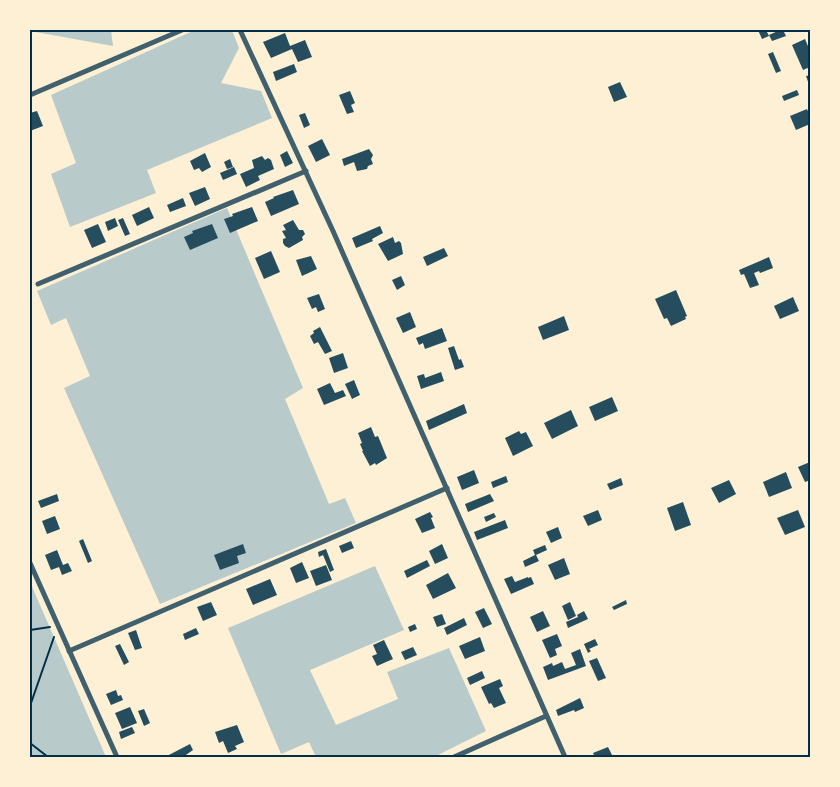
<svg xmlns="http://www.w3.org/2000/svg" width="840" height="787" font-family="Overpass,sans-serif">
  <rect width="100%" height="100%" fill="#fdf0d5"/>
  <g fill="#b9caca">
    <path d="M 111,30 L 113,46 L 30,31 L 30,30 Z"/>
    <path d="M 195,30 L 232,30 L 239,48 L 221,83 L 261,91 L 272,118 L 147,170 L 156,193 L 70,227 L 51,174 L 76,163 L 51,95 Z"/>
    <path d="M 227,208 L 303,388 L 285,399 L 329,504 L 345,498 L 356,523 L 160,604 L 64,388 L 90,376 L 66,318 L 51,325 L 37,291 Z"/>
    <path d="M 375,566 L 404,630 L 310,670 L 336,725 L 398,699 L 387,672 L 449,648 L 486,731 L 434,757 L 316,757 L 309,742 L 281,754 L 228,628 Z"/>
    <path d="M 30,582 L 106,757 L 30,757 Z"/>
  </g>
  <g fill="#264d5e">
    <path d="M 758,30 L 766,30 L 769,36 L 762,39 Z"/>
    <path d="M 780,30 L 783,30 L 786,36 L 772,41 L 769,35 Z"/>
    <path d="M 285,33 L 290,46 L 305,40 L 312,57 L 298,62 L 292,49 L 271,58 L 263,42 Z"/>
    <path d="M 805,39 L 810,51 L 810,67 L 803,70 L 792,45 Z"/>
    <path d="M 773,52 L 781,71 L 776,73 L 768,54 Z"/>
    <path d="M 294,64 L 297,72 L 276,81 L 273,72 Z"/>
    <path d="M 810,75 L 810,87 L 806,76 Z"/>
    <path d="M 620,82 L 627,97 L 614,102 L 608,87 Z"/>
    <path d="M 797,90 L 799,95 L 784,101 L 782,96 Z"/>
    <path d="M 350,91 L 355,103 L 351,105 L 354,112 L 347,114 L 339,95 Z"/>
    <path d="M 807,109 L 810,116 L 810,124 L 796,130 L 790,116 Z"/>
    <path d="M 37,111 L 43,126 L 30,131 L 30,113 Z"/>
    <path d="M 305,113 L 310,125 L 304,128 L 299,115 Z"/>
    <path d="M 322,139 L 330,155 L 316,162 L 308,146 Z"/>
    <path d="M 369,149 L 373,155 L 371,159 L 373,164 L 368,166 L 367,169 L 357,171 L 354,162 L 344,166 L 342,159 Z"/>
    <path d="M 287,151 L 293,163 L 285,167 L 280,155 Z"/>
    <path d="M 205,153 L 211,167 L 202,172 L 199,168 L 194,170 L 190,161 Z"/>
    <path d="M 262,156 L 265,160 L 268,158 L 271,160 L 274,169 L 258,176 L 260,180 L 246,187 L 240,174 L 254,168 L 252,160 Z"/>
    <path d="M 230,159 L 233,167 L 227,169 L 224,162 Z"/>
    <path d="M 234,167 L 237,174 L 223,180 L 220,173 Z"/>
    <path d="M 205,187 L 210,199 L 195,206 L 189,193 Z"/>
    <path d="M 293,190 L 299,204 L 271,216 L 265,202 L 274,198 L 273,197 Z"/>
    <path d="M 183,198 L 186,206 L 170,212 L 167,205 Z"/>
    <path d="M 149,207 L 154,218 L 137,226 L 132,215 Z"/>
    <path d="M 252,207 L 258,221 L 230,233 L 224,219 L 233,216 L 232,214 Z"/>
    <path d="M 115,218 L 118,226 L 108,231 L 105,222 Z"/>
    <path d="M 123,218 L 130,234 L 125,236 L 118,220 Z"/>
    <path d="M 293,220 L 299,230 L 303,230 L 305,234 L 302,237 L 303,240 L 289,248 L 285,246 L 283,243 L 283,239 L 286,238 L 282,231 L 286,230 L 283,225 Z"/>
    <path d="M 98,224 L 106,242 L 92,248 L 84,230 Z"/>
    <path d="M 212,224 L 218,238 L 190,250 L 184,237 L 193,233 L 192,231 Z"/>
    <path d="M 380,226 L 383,233 L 372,239 L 373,241 L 356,248 L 352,238 Z"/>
    <path d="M 393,237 L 395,243 L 399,241 L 401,243 L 403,254 L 388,261 L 378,244 Z"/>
    <path d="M 444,248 L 448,256 L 427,266 L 423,257 Z"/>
    <path d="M 271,251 L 280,272 L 264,279 L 255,258 Z"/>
    <path d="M 311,256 L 317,269 L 302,276 L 296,260 Z"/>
    <path d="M 769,257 L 773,268 L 760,273 L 759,271 L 754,273 L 759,285 L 750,288 L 744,274 L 741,275 L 739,270 Z"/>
    <path d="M 401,276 L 405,285 L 397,290 L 392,280 Z"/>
    <path d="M 676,290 L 687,316 L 685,317 L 686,319 L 671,326 L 667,318 L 664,319 L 655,299 Z"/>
    <path d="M 319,294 L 325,309 L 318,312 L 316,307 L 312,309 L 307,298 Z"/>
    <path d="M 793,297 L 799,311 L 780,319 L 774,306 Z"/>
    <path d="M 410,312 L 416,327 L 403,333 L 396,318 Z"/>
    <path d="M 564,316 L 569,330 L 543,340 L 538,327 Z"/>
    <path d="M 320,327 L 332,351 L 325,354 L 318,342 L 314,344 L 310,336 L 314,333 L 313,331 Z"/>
    <path d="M 442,328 L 447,341 L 425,349 L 423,343 L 419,345 L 416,338 Z"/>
    <path d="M 454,346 L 459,360 L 461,359 L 464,367 L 455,370 L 448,348 Z"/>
    <path d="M 343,353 L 348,368 L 334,373 L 329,358 Z"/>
    <path d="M 441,372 L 444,381 L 421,389 L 417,376 L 424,374 L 425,378 Z"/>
    <path d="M 354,380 L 360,395 L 352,399 L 345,384 Z"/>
    <path d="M 330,383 L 335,393 L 343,390 L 346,396 L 324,405 L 317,389 Z"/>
    <path d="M 612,397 L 618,411 L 595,421 L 589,407 Z"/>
    <path d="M 464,404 L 467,413 L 429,430 L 426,421 Z"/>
    <path d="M 571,410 L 578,426 L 552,439 L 544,423 Z"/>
    <path d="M 371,427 L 375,437 L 378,436 L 387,458 L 376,465 L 375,463 L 370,466 L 362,451 L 363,451 L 360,444 L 362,443 L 358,433 Z"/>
    <path d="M 519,431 L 521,434 L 526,432 L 533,446 L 513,456 L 505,438 Z"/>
    <path d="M 810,462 L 810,480 L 805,482 L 798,467 Z"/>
    <path d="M 474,470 L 479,483 L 462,490 L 457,477 Z"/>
    <path d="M 786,472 L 792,488 L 769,497 L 763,482 Z"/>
    <path d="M 506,476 L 508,482 L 493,488 L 491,482 Z"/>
    <path d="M 621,478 L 623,485 L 610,490 L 607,484 Z"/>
    <path d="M 729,480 L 736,494 L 719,503 L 711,488 Z"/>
    <path d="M 57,494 L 59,501 L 41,508 L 38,501 Z"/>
    <path d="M 490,494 L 494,501 L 468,512 L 465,504 Z"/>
    <path d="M 683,502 L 691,525 L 675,531 L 667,508 Z"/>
    <path d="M 598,510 L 602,520 L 588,526 L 583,516 Z"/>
    <path d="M 798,510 L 805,527 L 785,535 L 777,518 Z"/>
    <path d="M 430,512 L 433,517 L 431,518 L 435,528 L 422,533 L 415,519 Z"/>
    <path d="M 494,513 L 496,517 L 486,522 L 484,517 Z"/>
    <path d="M 55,516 L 60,529 L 47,534 L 42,521 Z"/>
    <path d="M 505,520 L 508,528 L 477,540 L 474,532 Z"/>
    <path d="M 558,527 L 562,538 L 551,543 L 546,532 Z"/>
    <path d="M 83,539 L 92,561 L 88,563 L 79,541 Z"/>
    <path d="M 351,541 L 354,548 L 342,553 L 339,546 Z"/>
    <path d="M 243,544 L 246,553 L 237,556 L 239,563 L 220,570 L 214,555 Z"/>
    <path d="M 442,544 L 448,558 L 435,564 L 429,551 Z"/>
    <path d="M 545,545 L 547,550 L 536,555 L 539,561 L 525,567 L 523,561 L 535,555 L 533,550 Z"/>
    <path d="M 326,549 L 334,570 L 330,572 L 323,555 L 319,557 L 318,552 Z"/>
    <path d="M 57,550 L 63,565 L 68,563 L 72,571 L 62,575 L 59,567 L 51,570 L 45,555 Z"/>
    <path d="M 564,558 L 570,574 L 555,580 L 548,565 Z"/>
    <path d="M 427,560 L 430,566 L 407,578 L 404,571 Z"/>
    <path d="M 302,562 L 309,578 L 296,583 L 290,568 Z"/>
    <path d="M 326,565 L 332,580 L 316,586 L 310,571 Z"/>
    <path d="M 448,573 L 456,588 L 433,599 L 426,585 Z"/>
    <path d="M 512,576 L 515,582 L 528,577 L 528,578 L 531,577 L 534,584 L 511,594 L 504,579 Z"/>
    <path d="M 270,579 L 277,595 L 253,605 L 246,589 Z"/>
    <path d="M 626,600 L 627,604 L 614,610 L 612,607 Z"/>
    <path d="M 211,602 L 217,615 L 203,621 L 197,607 Z"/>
    <path d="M 570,602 L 576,616 L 568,620 L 562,606 Z"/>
    <path d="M 484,608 L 492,624 L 483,628 L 475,612 Z"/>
    <path d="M 543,611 L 550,626 L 537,632 L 530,617 Z"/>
    <path d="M 584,611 L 588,619 L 568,628 L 566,622 L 578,617 L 577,615 Z"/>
    <path d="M 442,614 L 446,624 L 437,627 L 433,617 Z"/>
    <path d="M 464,618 L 467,625 L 447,635 L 444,628 Z"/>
    <path d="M 415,624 L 417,629 L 410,632 L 408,627 Z"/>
    <path d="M 196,628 L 199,634 L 185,640 L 183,634 Z"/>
    <path d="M 136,630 L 142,648 L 135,650 L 128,633 Z"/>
    <path d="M 557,634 L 562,646 L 555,649 L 557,655 L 550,658 L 542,640 Z"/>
    <path d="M 480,637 L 485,651 L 465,659 L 459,646 Z"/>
    <path d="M 595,639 L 598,645 L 589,649 L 591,651 L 588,653 L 584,644 Z"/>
    <path d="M 384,640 L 393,659 L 377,666 L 372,656 L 377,654 L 373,645 Z"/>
    <path d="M 120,644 L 129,662 L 124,665 L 115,646 Z"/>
    <path d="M 413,647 L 417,655 L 405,660 L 401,652 Z"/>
    <path d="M 580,649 L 586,666 L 548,680 L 543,667 L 552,663 L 553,666 L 562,662 L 565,669 L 576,665 L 571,653 Z"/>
    <path d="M 597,658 L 606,678 L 598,681 L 589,661 Z"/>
    <path d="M 482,671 L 485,678 L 470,685 L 467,678 Z"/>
    <path d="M 500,679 L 503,686 L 499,688 L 506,703 L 494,708 L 491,703 L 489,704 L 481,687 Z"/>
    <path d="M 116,690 L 118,696 L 121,695 L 123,700 L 111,705 L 106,694 Z"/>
    <path d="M 580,698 L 584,708 L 575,712 L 574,710 L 558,716 L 556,710 Z"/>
    <path d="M 130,707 L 137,723 L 122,729 L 115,713 Z"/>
    <path d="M 144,709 L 150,723 L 144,726 L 138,711 Z"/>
    <path d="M 237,725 L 244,742 L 235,746 L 237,749 L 228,753 L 223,741 L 219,743 L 215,732 Z"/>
    <path d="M 132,727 L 135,733 L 121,739 L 119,732 Z"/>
    <path d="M 190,744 L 193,750 L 183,757 L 165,757 Z"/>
    <path d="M 608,747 L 613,757 L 595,757 L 593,753 Z"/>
  </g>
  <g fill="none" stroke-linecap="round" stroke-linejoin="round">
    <g stroke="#003049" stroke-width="2">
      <path d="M 30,630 L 50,627"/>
      <path d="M 30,706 L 54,637"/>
      <path d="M 30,743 L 48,757"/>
    </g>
    <g stroke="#3f606c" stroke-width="5">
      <path d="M 240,30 L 333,231 L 565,757"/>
      <path d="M 30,95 L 182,30"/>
      <path d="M 38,284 L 306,171"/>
      <path d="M 30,563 L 117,757"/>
      <path d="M 69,651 L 447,488"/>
      <path d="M 454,757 L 546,716"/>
    </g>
  </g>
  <rect width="840" height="787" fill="none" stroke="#fdf0d5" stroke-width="62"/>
  <rect x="31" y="31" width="778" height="725" fill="none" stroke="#003049" stroke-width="2"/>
</svg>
